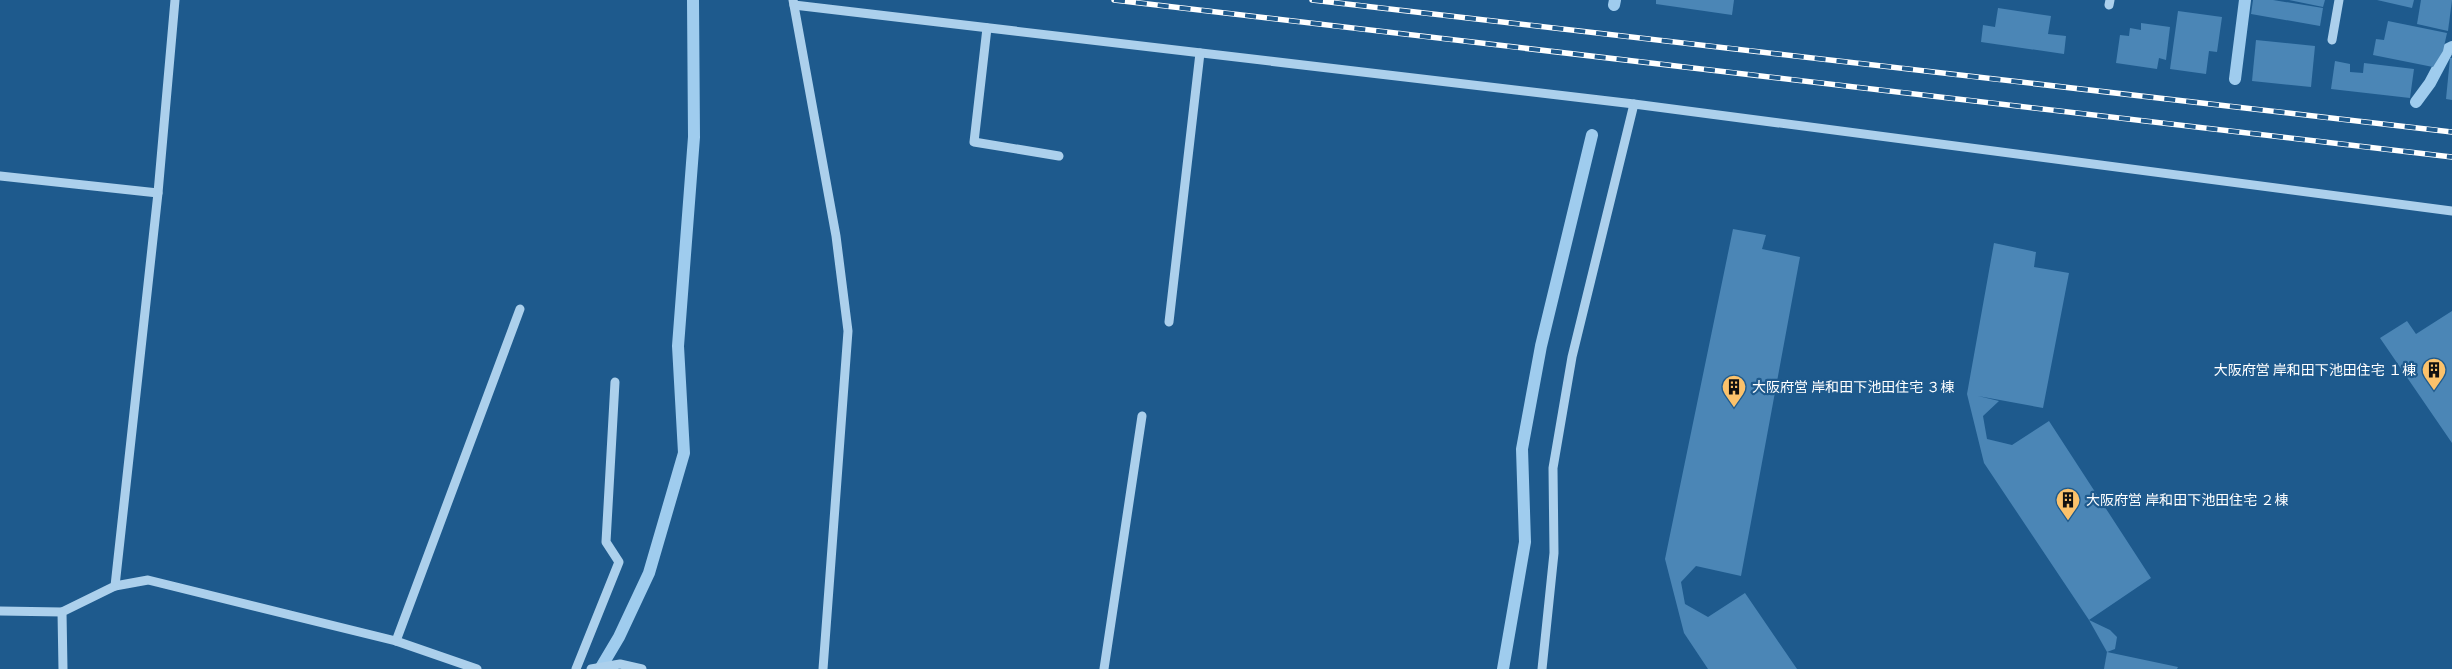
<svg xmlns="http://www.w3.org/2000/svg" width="2452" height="669" font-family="Cabin,'Noto Sans JP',sans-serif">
  <rect width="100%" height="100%" fill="#1e5a8d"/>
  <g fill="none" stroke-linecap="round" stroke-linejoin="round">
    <g stroke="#9fccee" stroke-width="12">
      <path d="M 1614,5 L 1615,0"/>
      <path d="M 2235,79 L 2245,0"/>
      <path d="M 2416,102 L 2430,83 L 2448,49 L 2452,47"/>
      <path d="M 600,669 L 619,637 L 649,573 L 684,453 L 678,346 L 694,137 L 693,0"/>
      <path d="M 1503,669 L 1525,542 L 1522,449 L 1541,346 L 1592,135"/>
    </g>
  </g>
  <g fill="#4b86b6">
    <path d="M 1656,0 L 1734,0 L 1732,15 L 1656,4 Z"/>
    <path d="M 2253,0 L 2273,0 L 2323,8 L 2320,26 L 2251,14 Z"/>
    <path d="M 2289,0 L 2325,0 L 2323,7 Z"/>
    <path d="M 2377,0 L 2414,0 L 2412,8 Z"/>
    <path d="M 2421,0 L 2452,0 L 2448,31 L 2417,24 Z"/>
    <path d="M 1998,8 L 2051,16 L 2048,34 L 2066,36 L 2064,54 L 1981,42 L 1983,25 L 1995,27 Z"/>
    <path d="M 2178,11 L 2222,17 L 2217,52 L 2209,51 L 2206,74 L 2170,69 Z"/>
    <path d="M 2388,21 L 2447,33 L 2443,51 L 2433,67 L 2373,55 L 2376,39 L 2384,40 Z"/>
    <path d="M 2141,23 L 2170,27 L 2166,60 L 2159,58 L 2157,69 L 2116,63 L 2120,35 L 2129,36 L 2130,28 L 2141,30 Z"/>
    <path d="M 2256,40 L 2315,46 L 2311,87 L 2252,81 Z"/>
    <path d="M 2450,58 L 2452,58 L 2452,100 L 2446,99 Z"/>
    <path d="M 2335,61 L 2350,64 L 2350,72 L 2363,73 L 2364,63 L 2414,69 L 2410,98 L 2331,89 Z"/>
    <path d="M 1733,229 L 1766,235 L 1762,249 L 1800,257 L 1741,576 L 1696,566 L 1681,582 L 1685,604 L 1708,617 L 1745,593 L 1797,669 L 1708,669 L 1684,633 L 1665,559 Z"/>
    <path d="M 1994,243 L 2036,252 L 2034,267 L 2069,273 L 2043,408 L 1978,396 L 1999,401 L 1983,416 L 1987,439 L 2012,445 L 2049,421 L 2151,578 L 2089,620 L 2110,630 L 2117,637 L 2115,649 L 2107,652 L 2089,620 L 1984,463 L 1967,394 Z"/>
    <path d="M 2452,311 L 2452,443 L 2380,338 L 2407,321 L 2416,334 Z"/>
    <path d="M 2107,652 L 2178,667 L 2177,669 L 2104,669 Z"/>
  </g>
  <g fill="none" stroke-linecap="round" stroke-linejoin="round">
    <g stroke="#acd0ec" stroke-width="9">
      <path d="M 793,0 L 836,236 L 848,331 L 823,669"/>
      <path d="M 794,5 L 1634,104 L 2452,211"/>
      <path d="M 2109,5 L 2110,0"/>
      <path d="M 987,28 L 974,142 L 1059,156"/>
      <path d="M 2332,40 L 2339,0"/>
      <path d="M 0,176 L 158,193"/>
      <path d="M 1169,322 L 1200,53"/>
      <path d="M 115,586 L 148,580 L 396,641 L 477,669"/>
      <path d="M 0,611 L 62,612"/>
      <path d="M 396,641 L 520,309"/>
      <path d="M 63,669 L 62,612 L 115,586 L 158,193 L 175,0"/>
      <path d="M 576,669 L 619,562 L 606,542 L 615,382"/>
      <path d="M 591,669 L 620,664 L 642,669"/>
      <path d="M 1104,669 L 1142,416"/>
      <path d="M 1542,669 L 1554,553 L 1553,468 L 1572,357 L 1634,104"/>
    </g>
    <defs>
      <g id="rail">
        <path d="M 1114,0 L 2452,157"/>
        <path d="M 1312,0 L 2452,132"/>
      </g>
    </defs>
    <use href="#rail" stroke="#fff" stroke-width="5.5"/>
    <use href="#rail" stroke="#1e5a8d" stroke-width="4" stroke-dasharray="11" stroke-linecap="butt"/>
  </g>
  <defs>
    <symbol id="building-pin" viewBox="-11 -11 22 30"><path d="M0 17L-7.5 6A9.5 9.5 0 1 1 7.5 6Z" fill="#fbc26b" stroke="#1e5a8d"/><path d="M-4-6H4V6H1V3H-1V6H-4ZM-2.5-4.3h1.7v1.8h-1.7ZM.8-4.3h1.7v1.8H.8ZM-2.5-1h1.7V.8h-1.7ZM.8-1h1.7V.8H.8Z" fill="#111"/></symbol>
  </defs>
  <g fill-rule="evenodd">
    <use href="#building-pin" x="2420" y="356" width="28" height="38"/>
    <use href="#building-pin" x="1720" y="373" width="28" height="38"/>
    <use href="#building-pin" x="2054" y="486" width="28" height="38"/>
  </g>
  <g text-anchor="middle" stroke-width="4.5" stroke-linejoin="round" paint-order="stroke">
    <g font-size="14" fill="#fff" stroke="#1e5a8d" text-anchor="start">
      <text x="2416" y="375" text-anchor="end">大阪府営 岸和田下池田住宅 １棟</text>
      <text x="1752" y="392">大阪府営 岸和田下池田住宅 ３棟</text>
      <text x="2086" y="505">大阪府営 岸和田下池田住宅 ２棟</text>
    </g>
  </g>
</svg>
